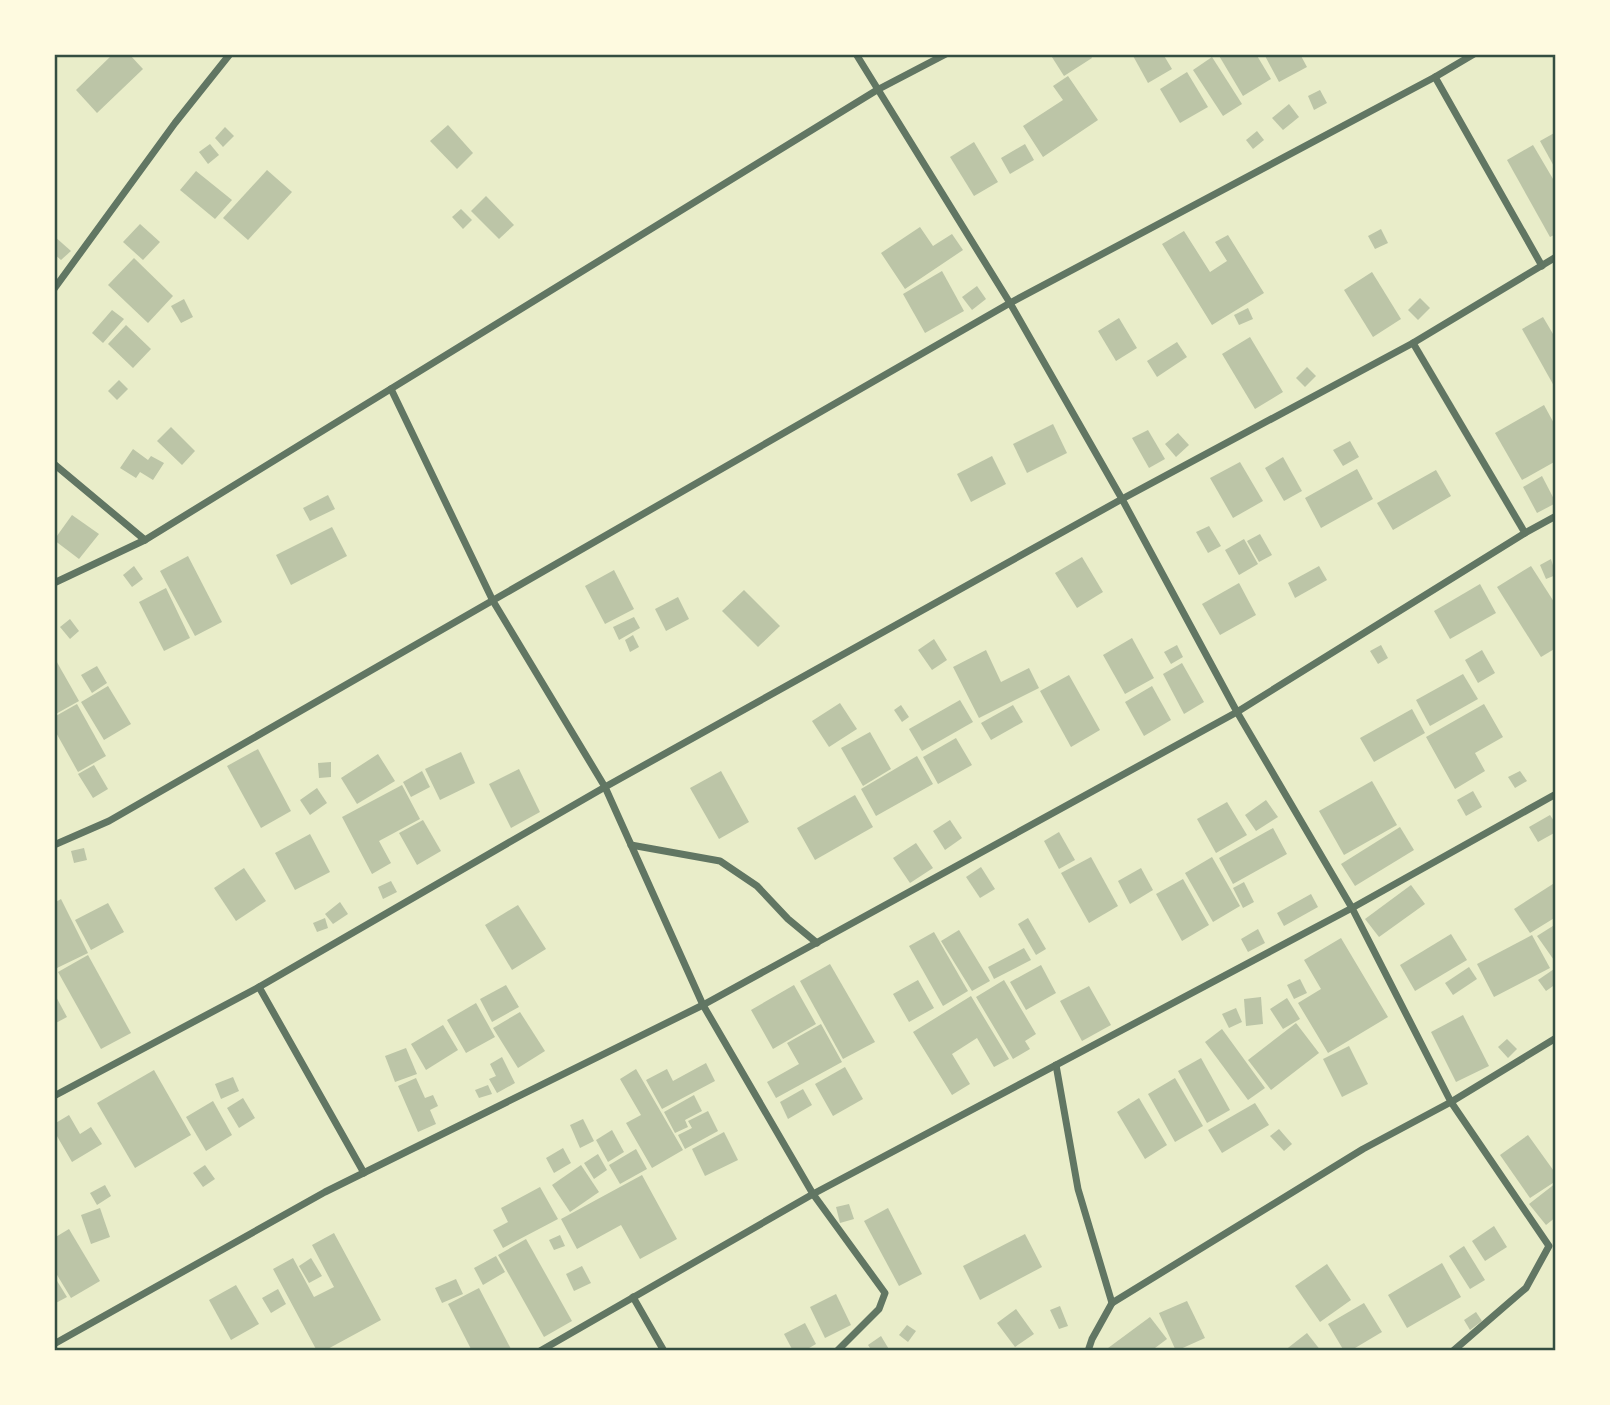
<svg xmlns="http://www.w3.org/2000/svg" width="1610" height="1405" font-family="'Source Sans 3',sans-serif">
  <rect width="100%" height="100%" fill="#e9edc9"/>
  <g fill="#bcc5a7">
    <path d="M 113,54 L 129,54 L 143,69 L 97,113 L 76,90 Z"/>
    <path d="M 1050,54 L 1090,54 L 1092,58 L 1064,76 Z"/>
    <path d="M 1132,54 L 1163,54 L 1172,69 L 1148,83 Z"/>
    <path d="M 1218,54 L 1256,54 L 1271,79 L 1243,96 Z"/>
    <path d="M 1264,54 L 1300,54 L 1307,67 L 1279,82 Z"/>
    <path d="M 1212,57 L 1242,104 L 1223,116 L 1193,70 Z"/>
    <path d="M 1187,72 L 1208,107 L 1180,123 L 1160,89 Z"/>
    <path d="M 1068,76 L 1098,120 L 1043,157 L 1023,126 L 1063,100 L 1053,86 Z"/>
    <path d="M 1320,90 L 1327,103 L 1314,110 L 1308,96 Z"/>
    <path d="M 1289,104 L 1299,117 L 1283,130 L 1272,118 Z"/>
    <path d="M 448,125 L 473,153 L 457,169 L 430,141 Z"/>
    <path d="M 225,127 L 234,136 L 223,147 L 215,138 Z"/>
    <path d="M 1257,131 L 1264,140 L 1253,149 L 1246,140 Z"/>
    <path d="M 1556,132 L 1556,170 L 1540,141 Z"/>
    <path d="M 974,142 L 998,182 L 974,196 L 950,157 Z"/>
    <path d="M 210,144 L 219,155 L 208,164 L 199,152 Z"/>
    <path d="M 1025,144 L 1034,160 L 1010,174 L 1001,158 Z"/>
    <path d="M 1533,145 L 1556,184 L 1556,234 L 1550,237 L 1507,160 Z"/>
    <path d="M 267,170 L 292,192 L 248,240 L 223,218 Z"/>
    <path d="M 196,171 L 232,200 L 215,219 L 180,190 Z"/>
    <path d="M 486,196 L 514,225 L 499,239 L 471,211 Z"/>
    <path d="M 461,209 L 472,220 L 463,229 L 452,217 Z"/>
    <path d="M 140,224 L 160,242 L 143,260 L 123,242 Z"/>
    <path d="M 920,227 L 933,246 L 952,234 L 963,250 L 905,289 L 881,253 Z"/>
    <path d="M 1381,229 L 1388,243 L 1375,249 L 1368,236 Z"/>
    <path d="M 1184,231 L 1210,272 L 1227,261 L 1215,242 L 1228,235 L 1264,293 L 1212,325 L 1162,244 Z"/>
    <path d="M 54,236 L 71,251 L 61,260 L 54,254 Z"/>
    <path d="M 134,258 L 173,296 L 148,323 L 108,285 Z"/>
    <path d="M 942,271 L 964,311 L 925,333 L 903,294 Z"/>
    <path d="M 1372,272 L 1401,319 L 1373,337 L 1344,290 Z"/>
    <path d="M 977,286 L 986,299 L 972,310 L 962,297 Z"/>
    <path d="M 1420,298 L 1430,308 L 1418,320 L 1408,310 Z"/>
    <path d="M 184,299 L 193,317 L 181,323 L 171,306 Z"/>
    <path d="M 1248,308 L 1253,319 L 1239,325 L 1234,315 Z"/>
    <path d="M 112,310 L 124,319 L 103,343 L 92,333 Z"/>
    <path d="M 1543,317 L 1556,339 L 1556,385 L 1554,386 L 1522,329 Z"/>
    <path d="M 1119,318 L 1137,348 L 1116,361 L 1098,331 Z"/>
    <path d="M 126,325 L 151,349 L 133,368 L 108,344 Z"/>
    <path d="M 1250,337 L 1283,392 L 1255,409 L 1222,354 Z"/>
    <path d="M 1177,342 L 1187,357 L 1157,377 L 1147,361 Z"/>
    <path d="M 1307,367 L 1316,376 L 1305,387 L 1296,378 Z"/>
    <path d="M 119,380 L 128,389 L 117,400 L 108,391 Z"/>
    <path d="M 1544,405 L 1556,427 L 1556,461 L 1522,480 L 1495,433 Z"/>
    <path d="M 1053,424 L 1067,453 L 1027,473 L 1013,444 Z"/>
    <path d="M 171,427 L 195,451 L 182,465 L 157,441 Z"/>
    <path d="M 1148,430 L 1165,459 L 1149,468 L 1132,438 Z"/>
    <path d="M 1178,433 L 1189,445 L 1176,457 L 1165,444 Z"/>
    <path d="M 1350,441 L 1359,457 L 1343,466 L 1333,450 Z"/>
    <path d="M 133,449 L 148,460 L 151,456 L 164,463 L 153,480 L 140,472 L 136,478 L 120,468 Z"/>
    <path d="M 992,456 L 1006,484 L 971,502 L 957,474 Z"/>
    <path d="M 1283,457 L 1302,491 L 1284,501 L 1265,468 Z"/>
    <path d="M 1240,462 L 1263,501 L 1233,518 L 1210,478 Z"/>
    <path d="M 1357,469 L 1373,499 L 1321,528 L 1305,498 Z"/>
    <path d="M 1436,470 L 1451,496 L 1393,530 L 1377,503 Z"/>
    <path d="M 1542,476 L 1556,503 L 1537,513 L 1523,487 Z"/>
    <path d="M 328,495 L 335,509 L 310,521 L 303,508 Z"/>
    <path d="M 72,515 L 99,534 L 79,559 L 54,540 Z"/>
    <path d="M 1209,526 L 1221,546 L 1208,553 L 1196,532 Z"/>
    <path d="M 332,527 L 347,556 L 291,585 L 276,555 Z"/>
    <path d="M 1260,534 L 1272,555 L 1259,562 L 1247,541 Z"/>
    <path d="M 1244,539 L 1258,564 L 1239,575 L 1225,550 Z"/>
    <path d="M 188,556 L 222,622 L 195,636 L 160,571 Z"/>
    <path d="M 1082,557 L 1103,592 L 1077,608 L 1055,573 Z"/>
    <path d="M 1551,559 L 1556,575 L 1546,579 L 1540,565 Z"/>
    <path d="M 134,566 L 143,579 L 132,587 L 123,575 Z"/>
    <path d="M 1319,566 L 1327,580 L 1295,598 L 1288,583 Z"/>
    <path d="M 1531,566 L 1556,605 L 1556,648 L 1541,657 L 1497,587 Z"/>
    <path d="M 614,570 L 634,609 L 605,624 L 585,586 Z"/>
    <path d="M 1239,583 L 1256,615 L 1220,635 L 1202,604 Z"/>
    <path d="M 1480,584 L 1496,613 L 1450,639 L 1434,611 Z"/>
    <path d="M 166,588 L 190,638 L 164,651 L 139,602 Z"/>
    <path d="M 744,590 L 780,626 L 758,647 L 722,611 Z"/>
    <path d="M 678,597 L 689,619 L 666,631 L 655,609 Z"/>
    <path d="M 634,617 L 640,628 L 619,640 L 613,627 Z"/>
    <path d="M 70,619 L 79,631 L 70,639 L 60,627 Z"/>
    <path d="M 633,635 L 639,647 L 630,652 L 625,640 Z"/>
    <path d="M 1132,638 L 1154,678 L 1125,694 L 1103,655 Z"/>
    <path d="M 934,639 L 947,660 L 932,670 L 918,650 Z"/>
    <path d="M 1177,645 L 1183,657 L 1171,664 L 1164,652 Z"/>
    <path d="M 1381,645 L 1388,658 L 1378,664 L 1370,651 Z"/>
    <path d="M 986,650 L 1001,682 L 1029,668 L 1039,688 L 979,718 L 953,667 Z"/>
    <path d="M 1482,650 L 1495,673 L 1478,683 L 1465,660 Z"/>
    <path d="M 54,657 L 79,701 L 54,715 Z"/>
    <path d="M 1182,663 L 1204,702 L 1184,714 L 1163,674 Z"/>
    <path d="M 97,666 L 107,683 L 92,693 L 81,675 Z"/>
    <path d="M 1463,674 L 1478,699 L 1430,726 L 1416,700 Z"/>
    <path d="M 1069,675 L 1100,730 L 1071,747 L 1040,691 Z"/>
    <path d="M 108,686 L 131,724 L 104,740 L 81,702 Z"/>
    <path d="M 1152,686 L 1171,720 L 1144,736 L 1125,702 Z"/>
    <path d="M 960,700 L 973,722 L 922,751 L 909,729 Z"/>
    <path d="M 840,703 L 857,729 L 829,747 L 812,721 Z"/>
    <path d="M 77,704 L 106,756 L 78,772 L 54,729 L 54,717 Z"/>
    <path d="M 1484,704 L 1503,737 L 1475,753 L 1485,771 L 1455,789 L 1426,737 Z"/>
    <path d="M 901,705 L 909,717 L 902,722 L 894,710 Z"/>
    <path d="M 1013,705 L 1023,722 L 991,740 L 981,723 Z"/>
    <path d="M 1412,709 L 1425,733 L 1374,762 L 1360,738 Z"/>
    <path d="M 870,732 L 891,769 L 863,786 L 841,748 Z"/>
    <path d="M 956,738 L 972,765 L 938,784 L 923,757 Z"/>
    <path d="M 258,749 L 291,811 L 261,828 L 227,766 Z"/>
    <path d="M 461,752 L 475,783 L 440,800 L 425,769 Z"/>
    <path d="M 378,754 L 395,781 L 357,804 L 341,778 Z"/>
    <path d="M 917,756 L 933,784 L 876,816 L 861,789 Z"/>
    <path d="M 331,762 L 331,777 L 319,778 L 318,763 Z"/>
    <path d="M 94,765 L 108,789 L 93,798 L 78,774 Z"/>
    <path d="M 519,769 L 540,812 L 511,828 L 489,784 Z"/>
    <path d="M 422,771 L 430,787 L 411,797 L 403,782 Z"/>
    <path d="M 721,771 L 749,822 L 719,839 L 690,788 Z"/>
    <path d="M 1520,771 L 1527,781 L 1515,788 L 1508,777 Z"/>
    <path d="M 1372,781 L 1397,825 L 1344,855 L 1319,811 Z"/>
    <path d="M 402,785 L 420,819 L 379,841 L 391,863 L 372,874 L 342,817 Z"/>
    <path d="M 317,788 L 327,803 L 310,815 L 300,800 Z"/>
    <path d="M 1473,791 L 1482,807 L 1466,816 L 1457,800 Z"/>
    <path d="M 855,795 L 873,827 L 815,860 L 797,828 Z"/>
    <path d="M 1266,800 L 1278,817 L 1256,831 L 1245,815 Z"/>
    <path d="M 1227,802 L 1247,835 L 1216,853 L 1197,819 Z"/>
    <path d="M 1550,815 L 1556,824 L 1556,832 L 1538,842 L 1529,827 Z"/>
    <path d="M 423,820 L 441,851 L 417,865 L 399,833 Z"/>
    <path d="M 950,820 L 962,838 L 945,850 L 933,831 Z"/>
    <path d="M 1400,827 L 1414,850 L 1355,886 L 1341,864 Z"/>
    <path d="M 1273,828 L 1287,854 L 1233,884 L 1219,858 Z"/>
    <path d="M 1059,832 L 1075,860 L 1059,869 L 1044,841 Z"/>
    <path d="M 310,834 L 330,872 L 295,890 L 275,853 Z"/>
    <path d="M 916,843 L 933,868 L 910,883 L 893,858 Z"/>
    <path d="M 84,848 L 87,860 L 74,863 L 71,851 Z"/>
    <path d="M 1091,857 L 1118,906 L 1089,923 L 1061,873 Z"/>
    <path d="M 1212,857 L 1240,906 L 1213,922 L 1185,873 Z"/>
    <path d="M 981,867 L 995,889 L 980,898 L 966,877 Z"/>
    <path d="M 244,868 L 266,901 L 236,921 L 214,888 Z"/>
    <path d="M 1141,868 L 1153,890 L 1130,904 L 1118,881 Z"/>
    <path d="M 1183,879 L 1209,925 L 1182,941 L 1156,894 Z"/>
    <path d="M 391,881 L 397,892 L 383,899 L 378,887 Z"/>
    <path d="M 1244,882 L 1254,902 L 1243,908 L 1233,888 Z"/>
    <path d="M 1556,882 L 1556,917 L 1530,933 L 1514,909 Z"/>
    <path d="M 1411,885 L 1425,904 L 1379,937 L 1365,919 Z"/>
    <path d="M 1311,894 L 1318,907 L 1284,926 L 1277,913 Z"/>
    <path d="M 61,899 L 88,953 L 57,968 L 54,963 L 54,903 Z"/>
    <path d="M 340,902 L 348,914 L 333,924 L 325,914 Z"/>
    <path d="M 108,903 L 124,932 L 91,950 L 75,920 Z"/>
    <path d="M 518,905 L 546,949 L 512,970 L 485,925 Z"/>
    <path d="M 325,918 L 328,928 L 317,932 L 313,923 Z"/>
    <path d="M 1028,918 L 1046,949 L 1036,955 L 1018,924 Z"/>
    <path d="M 1556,924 L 1556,963 L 1537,936 Z"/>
    <path d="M 1258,929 L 1265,943 L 1248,952 L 1241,939 Z"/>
    <path d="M 959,930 L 990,981 L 972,991 L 941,941 Z"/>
    <path d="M 934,932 L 968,991 L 943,1006 L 909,946 Z"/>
    <path d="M 1451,934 L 1467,960 L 1415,991 L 1400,965 Z"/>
    <path d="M 1532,935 L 1550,968 L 1494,997 L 1477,964 Z"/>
    <path d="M 1341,938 L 1388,1017 L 1328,1053 L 1298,1003 L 1321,989 L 1304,960 Z"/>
    <path d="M 1024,948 L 1031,960 L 994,979 L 988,967 Z"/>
    <path d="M 88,955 L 131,1033 L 101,1049 L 58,972 Z"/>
    <path d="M 830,964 L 875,1042 L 843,1059 L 800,981 Z"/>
    <path d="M 1041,965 L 1056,993 L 1026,1010 L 1010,982 Z"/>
    <path d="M 1469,967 L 1477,979 L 1453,995 L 1445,983 Z"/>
    <path d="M 1554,969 L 1556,984 L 1546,991 L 1538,980 Z"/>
    <path d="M 1300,979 L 1307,993 L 1294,999 L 1287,985 Z"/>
    <path d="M 918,980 L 934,1008 L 909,1022 L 893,994 Z"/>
    <path d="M 1004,980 L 1036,1034 L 1025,1041 L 1030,1049 L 1013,1059 L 976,997 Z"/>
    <path d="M 506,985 L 519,1007 L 492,1022 L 480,999 Z"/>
    <path d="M 794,985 L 816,1024 L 773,1049 L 751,1010 Z"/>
    <path d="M 1089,986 L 1111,1025 L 1082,1041 L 1060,1001 Z"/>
    <path d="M 54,993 L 67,1017 L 54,1024 Z"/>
    <path d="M 971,996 L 1009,1059 L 994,1067 L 977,1038 L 952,1054 L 970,1084 L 952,1095 L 913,1032 Z"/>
    <path d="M 1261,997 L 1263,1024 L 1246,1026 L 1244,999 Z"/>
    <path d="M 1287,998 L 1300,1019 L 1283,1029 L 1270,1009 Z"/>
    <path d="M 476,1003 L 495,1037 L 466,1053 L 447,1020 Z"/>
    <path d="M 1236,1008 L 1242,1022 L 1229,1028 L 1222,1014 Z"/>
    <path d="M 520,1012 L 545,1051 L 518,1068 L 493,1028 Z"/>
    <path d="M 1463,1015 L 1489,1066 L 1456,1082 L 1431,1032 Z"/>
    <path d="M 1296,1023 L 1319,1053 L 1271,1090 L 1248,1060 Z"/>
    <path d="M 821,1024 L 842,1062 L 776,1098 L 767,1082 L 799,1064 L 787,1043 Z"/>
    <path d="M 443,1025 L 458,1050 L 426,1070 L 411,1044 Z"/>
    <path d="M 1222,1029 L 1265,1088 L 1248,1100 L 1205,1042 Z"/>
    <path d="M 1507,1039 L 1517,1049 L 1508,1058 L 1498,1047 Z"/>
    <path d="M 1349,1046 L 1368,1084 L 1342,1097 L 1323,1059 Z"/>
    <path d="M 406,1048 L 417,1074 L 395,1082 L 385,1056 Z"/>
    <path d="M 502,1057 L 515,1083 L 497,1093 L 489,1079 L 496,1076 L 490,1064 Z"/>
    <path d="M 1201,1058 L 1230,1110 L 1207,1123 L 1178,1071 Z"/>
    <path d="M 706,1063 L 715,1081 L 662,1109 L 646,1080 L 667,1069 L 673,1081 Z"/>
    <path d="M 845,1067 L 863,1099 L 833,1116 L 815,1084 Z"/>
    <path d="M 636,1069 L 683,1150 L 652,1168 L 626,1123 L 641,1115 L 620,1079 Z"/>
    <path d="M 154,1070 L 191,1135 L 135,1168 L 97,1103 Z"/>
    <path d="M 233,1077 L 239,1091 L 221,1099 L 215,1084 Z"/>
    <path d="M 416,1078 L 425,1098 L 433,1095 L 438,1106 L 430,1110 L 436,1124 L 418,1132 L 398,1086 Z"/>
    <path d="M 1175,1078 L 1203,1126 L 1175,1142 L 1148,1094 Z"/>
    <path d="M 488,1085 L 492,1094 L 479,1098 L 475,1090 Z"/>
    <path d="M 803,1089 L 812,1105 L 788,1119 L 780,1102 Z"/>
    <path d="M 694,1095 L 702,1111 L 685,1120 L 688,1127 L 675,1133 L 664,1112 Z"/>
    <path d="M 243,1098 L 255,1118 L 239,1128 L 227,1108 Z"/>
    <path d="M 1139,1098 L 1167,1145 L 1145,1159 L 1117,1112 Z"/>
    <path d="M 213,1101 L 232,1135 L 206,1151 L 186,1117 Z"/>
    <path d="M 1255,1103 L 1269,1125 L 1222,1153 L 1208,1130 Z"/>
    <path d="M 708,1111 L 718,1131 L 685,1149 L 678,1135 L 692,1128 L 688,1121 Z"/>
    <path d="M 69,1115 L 80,1134 L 91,1127 L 102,1144 L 72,1162 L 54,1131 L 54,1124 Z"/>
    <path d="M 583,1119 L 594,1141 L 580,1148 L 570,1125 Z"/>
    <path d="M 1279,1129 L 1292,1144 L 1284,1151 L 1270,1136 Z"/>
    <path d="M 612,1130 L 624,1152 L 608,1162 L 596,1140 Z"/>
    <path d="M 724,1132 L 738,1160 L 705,1176 L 692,1149 Z"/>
    <path d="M 1528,1135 L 1556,1174 L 1556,1181 L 1530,1198 L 1500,1155 Z"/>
    <path d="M 563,1148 L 571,1163 L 554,1173 L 546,1158 Z"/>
    <path d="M 636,1149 L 647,1169 L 620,1184 L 609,1165 Z"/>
    <path d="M 598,1154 L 607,1170 L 594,1179 L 584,1163 Z"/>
    <path d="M 205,1165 L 215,1179 L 203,1187 L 193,1173 Z"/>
    <path d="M 581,1165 L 599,1192 L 570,1212 L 552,1185 Z"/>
    <path d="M 642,1175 L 677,1239 L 640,1259 L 621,1225 L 577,1249 L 561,1219 Z"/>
    <path d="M 1556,1183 L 1556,1217 L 1546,1225 L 1529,1204 Z"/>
    <path d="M 105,1185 L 111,1196 L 97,1205 L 90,1193 Z"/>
    <path d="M 540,1187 L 558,1219 L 503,1248 L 493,1230 L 508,1222 L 501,1208 Z"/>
    <path d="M 849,1204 L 854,1219 L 840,1223 L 836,1207 Z"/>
    <path d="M 100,1208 L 110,1237 L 91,1244 L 81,1215 Z"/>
    <path d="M 888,1208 L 922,1274 L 899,1286 L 864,1221 Z"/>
    <path d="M 1494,1226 L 1507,1247 L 1485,1261 L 1472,1241 Z"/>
    <path d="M 69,1229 L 100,1281 L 71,1298 L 54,1270 L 54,1238 Z"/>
    <path d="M 334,1233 L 381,1320 L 324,1351 L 317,1351 L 273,1269 L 293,1258 L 314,1297 L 334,1287 L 312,1245 Z"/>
    <path d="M 1025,1234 L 1042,1267 L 980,1300 L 963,1266 Z"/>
    <path d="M 560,1235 L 565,1246 L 554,1250 L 549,1240 Z"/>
    <path d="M 526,1239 L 572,1321 L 544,1337 L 498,1255 Z"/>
    <path d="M 1464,1246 L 1485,1280 L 1470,1289 L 1449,1256 Z"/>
    <path d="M 496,1256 L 505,1272 L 483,1285 L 474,1268 Z"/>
    <path d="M 311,1258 L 322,1276 L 309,1283 L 299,1266 Z"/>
    <path d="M 1442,1263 L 1461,1297 L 1407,1328 L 1388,1295 Z"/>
    <path d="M 1327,1264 L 1351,1300 L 1320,1322 L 1295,1286 Z"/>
    <path d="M 582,1266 L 591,1283 L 574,1291 L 566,1274 Z"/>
    <path d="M 54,1276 L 67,1297 L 54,1304 Z"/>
    <path d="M 456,1279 L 463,1294 L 442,1303 L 435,1288 Z"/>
    <path d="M 236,1285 L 259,1324 L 231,1340 L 209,1300 Z"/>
    <path d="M 479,1288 L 512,1351 L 472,1351 L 448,1304 Z"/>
    <path d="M 278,1289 L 286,1304 L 271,1313 L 262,1298 Z"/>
    <path d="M 836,1294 L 851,1325 L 825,1338 L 810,1307 Z"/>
    <path d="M 1187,1301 L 1205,1338 L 1176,1351 L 1159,1313 Z"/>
    <path d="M 1364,1303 L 1382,1332 L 1350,1351 L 1344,1351 L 1328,1324 Z"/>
    <path d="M 1060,1306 L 1068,1326 L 1059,1329 L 1050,1310 Z"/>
    <path d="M 1016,1309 L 1034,1334 L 1015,1347 L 997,1323 Z"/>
    <path d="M 1476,1312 L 1482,1321 L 1470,1330 L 1464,1320 Z"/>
    <path d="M 1150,1317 L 1167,1339 L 1151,1351 L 1104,1351 Z"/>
    <path d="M 805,1323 L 816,1344 L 804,1351 L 793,1351 L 784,1334 Z"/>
    <path d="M 907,1325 L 916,1331 L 908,1342 L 899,1335 Z"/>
    <path d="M 1307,1333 L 1321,1351 L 1284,1351 Z"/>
    <path d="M 881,1336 L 890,1351 L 872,1351 L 868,1345 Z"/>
  </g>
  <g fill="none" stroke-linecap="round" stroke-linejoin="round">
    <g stroke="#617663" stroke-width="7">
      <path d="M 856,54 L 1010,303 L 1122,499 L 1237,712 L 1352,908 L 1451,1102 L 1549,1246 L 1526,1288 L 1453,1351"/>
      <path d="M 1435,77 L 1542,266"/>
      <path d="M 54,289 L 175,123 L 230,54"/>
      <path d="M 1413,343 L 1525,533"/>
      <path d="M 391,389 L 493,601 L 605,787 L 703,1005 L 813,1194 L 885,1293 L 879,1309 L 837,1351"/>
      <path d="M 54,464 L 145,540"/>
      <path d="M 54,583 L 145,540 L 877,90 L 946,54"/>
      <path d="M 54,845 L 109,821 L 1010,303 L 1435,77 L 1474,54"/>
      <path d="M 631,845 L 720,861 L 757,886 L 788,919 L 817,943"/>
      <path d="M 259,987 L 364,1173"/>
      <path d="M 1056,1065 L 1078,1189 L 1112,1303"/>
      <path d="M 54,1096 L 259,987 L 605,787 L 1122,499 L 1413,343 L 1556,257"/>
      <path d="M 633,1297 L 664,1351"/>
      <path d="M 54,1344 L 325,1192 L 703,1005 L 1237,712 L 1525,533 L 1556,516"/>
      <path d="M 540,1351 L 813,1194 L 1352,908 L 1556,794"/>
      <path d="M 1088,1351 L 1092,1339 L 1112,1303 L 1363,1149 L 1451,1102 L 1556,1038"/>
    </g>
  </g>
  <rect width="1610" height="1405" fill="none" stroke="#fefae0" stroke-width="112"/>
  <rect x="56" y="56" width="1498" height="1293" fill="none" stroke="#344e41" stroke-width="2.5"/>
</svg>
